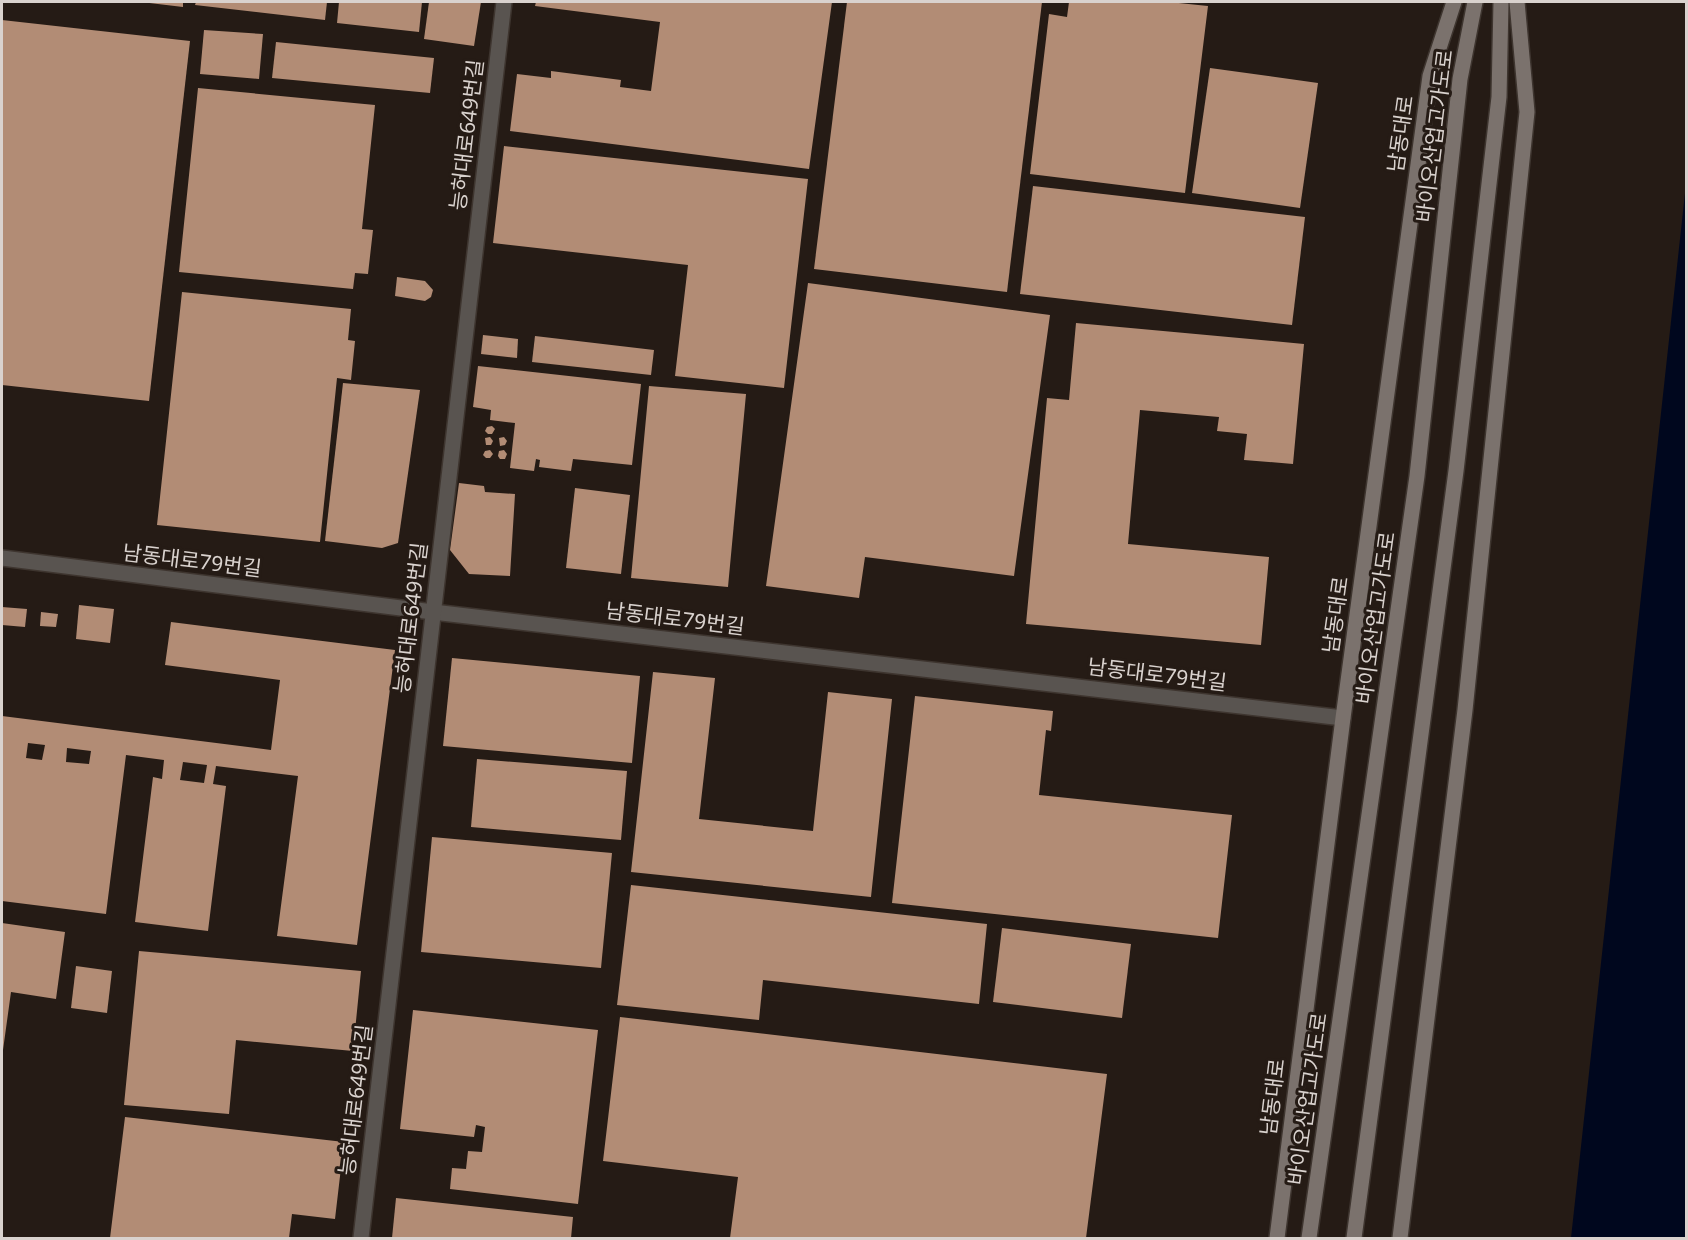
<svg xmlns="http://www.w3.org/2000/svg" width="1688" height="1240" font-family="'Noto Sans','Noto Sans KR',sans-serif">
  <rect width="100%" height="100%" fill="#251b15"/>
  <path fill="#00071e" d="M 1686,184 L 1686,1238 L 1571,1238 Z"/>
  <g fill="#b28c75" fill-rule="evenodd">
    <path d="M 141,2 L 183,2 L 183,7 Z"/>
    <path d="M 196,2 L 327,2 L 325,20 L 195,5 Z"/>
    <path d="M 339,2 L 422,2 L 419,32 L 337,23 Z"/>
    <path d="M 429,2 L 481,2 L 474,46 L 424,39 Z"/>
    <path d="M 536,2 L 832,2 L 809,169 L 510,131 L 517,74 L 551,78 L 551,71 L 621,80 L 620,87 L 651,91 L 660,22 L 535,6 Z"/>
    <path d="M 847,2 L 1042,2 L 1007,292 L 814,269 Z"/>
    <path d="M 1069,2 L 1169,2 L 1208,6 L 1185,193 L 1030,174 L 1049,14 L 1067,17 Z"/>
    <path d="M 2,20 L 190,41 L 149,401 L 2,385 Z"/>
    <path d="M 204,30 L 263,34 L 259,79 L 200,74 Z"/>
    <path d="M 276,42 L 434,58 L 430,93 L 272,78 Z"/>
    <path d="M 1210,68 L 1318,83 L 1300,208 L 1192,193 Z"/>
    <path d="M 198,88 L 375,105 L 362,229 L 373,230 L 368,274 L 355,273 L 353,289 L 179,272 Z"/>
    <path d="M 504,146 L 808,179 L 784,388 L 675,376 L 688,265 L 493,243 Z"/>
    <path d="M 1033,186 L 1305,217 L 1292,325 L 1020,294 Z"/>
    <path d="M 397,277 L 425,281 L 433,290 L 431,297 L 425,301 L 395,296 Z"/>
    <path d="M 808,283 L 1050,315 L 1014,576 L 865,557 L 859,598 L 766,586 Z"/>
    <path d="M 182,292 L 351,309 L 348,340 L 355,341 L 351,380 L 337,378 L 320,542 L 157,525 Z"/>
    <path d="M 1076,323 L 1304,344 L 1293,464 L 1244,460 L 1247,434 L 1217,431 L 1219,417 L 1140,410 L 1128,544 L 1269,557 L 1261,645 L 1026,624 L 1047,398 L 1069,400 Z"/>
    <path d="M 483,335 L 518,339 L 517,358 L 481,354 Z"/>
    <path d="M 535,336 L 654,350 L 651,375 L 532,362 Z"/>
    <path d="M 478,366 L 641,384 L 632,465 L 573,459 L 571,471 L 539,467 L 540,460 L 536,459 L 534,471 L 510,468 L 515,423 L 490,420 L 491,410 L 473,407 Z"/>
    <path d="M 343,383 L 420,390 L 398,543 L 382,548 L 325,541 Z"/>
    <path d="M 649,386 L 746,394 L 728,587 L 631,578 Z"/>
    <path d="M 492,426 L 495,429 L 492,434 L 488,434 L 485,431 L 487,427 Z"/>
    <path d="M 490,437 L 493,441 L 491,445 L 486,445 L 485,438 Z"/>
    <path d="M 504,437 L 507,441 L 505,445 L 500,446 L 499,438 Z"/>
    <path d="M 490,450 L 493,454 L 490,458 L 486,458 L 483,455 L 485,451 Z"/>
    <path d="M 504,450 L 507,454 L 505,459 L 500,459 L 498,456 L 499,451 Z"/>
    <path d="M 459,483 L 484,486 L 485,492 L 515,494 L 510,576 L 469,574 L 450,550 Z"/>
    <path d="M 575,488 L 630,495 L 621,574 L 566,568 Z"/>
    <path d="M 79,605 L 114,609 L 110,643 L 76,639 Z"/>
    <path d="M 2,607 L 27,609 L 25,627 L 2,625 Z"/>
    <path d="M 41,612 L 58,614 L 56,627 L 40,626 Z"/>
    <path d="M 171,622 L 395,650 L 357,945 L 277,936 L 298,776 L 216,766 L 213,784 L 226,786 L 208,931 L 135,922 L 153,777 L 162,779 L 164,760 L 126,755 L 106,914 L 2,901 L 2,716 L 271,750 L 280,680 L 165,665 ZM 28,743 L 45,745 L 42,760 L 26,758 ZM 67,748 L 91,751 L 89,764 L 66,762 ZM 183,762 L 207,765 L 204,783 L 180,780 Z"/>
    <path d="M 452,658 L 640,676 L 632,763 L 443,746 Z"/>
    <path d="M 653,672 L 715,678 L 699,819 L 813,831 L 828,692 L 892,699 L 871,897 L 631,872 Z"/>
    <path d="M 915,696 L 1053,711 L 1051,731 L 1046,730 L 1039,795 L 1232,815 L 1218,938 L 892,903 Z"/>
    <path d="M 477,759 L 627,771 L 621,840 L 471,827 Z"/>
    <path d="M 432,837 L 612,853 L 601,968 L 421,952 Z"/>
    <path d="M 631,885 L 987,924 L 979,1004 L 763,980 L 759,1020 L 617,1005 Z"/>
    <path d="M 2,923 L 65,932 L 56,999 L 11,992 L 3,1050 Z"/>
    <path d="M 1002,928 L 1131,944 L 1122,1018 L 993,1002 Z"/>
    <path d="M 139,951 L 361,971 L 353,1051 L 236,1040 L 229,1114 L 124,1105 Z"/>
    <path d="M 76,966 L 112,971 L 107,1013 L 71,1008 Z"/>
    <path d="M 413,1010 L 598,1030 L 578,1204 L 450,1189 L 452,1168 L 466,1169 L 468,1151 L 482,1152 L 485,1127 L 476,1125 L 474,1137 L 400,1129 Z"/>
    <path d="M 620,1017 L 1107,1074 L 1086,1238 L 730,1238 L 738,1177 L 603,1161 Z"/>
    <path d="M 125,1117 L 344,1142 L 335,1219 L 292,1214 L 289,1238 L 110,1238 Z"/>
    <path d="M 396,1198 L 573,1217 L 571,1238 L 392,1238 Z"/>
  </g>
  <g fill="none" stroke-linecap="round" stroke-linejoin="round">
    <defs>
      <g id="street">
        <path d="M 2,558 L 433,612 L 1343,718"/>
        <path d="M 361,1238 L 504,2"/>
      </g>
      <g id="secondary">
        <path d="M 1277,1238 L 1343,718 L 1430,76 L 1454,2"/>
        <path d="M 1309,1238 L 1417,476 L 1460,79 L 1475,2"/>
        <path d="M 1354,1238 L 1456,471 L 1499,97 L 1501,2"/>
        <path d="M 1400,1238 L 1465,710 L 1527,112 L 1517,2"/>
      </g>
    </defs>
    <use href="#street" stroke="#3e352f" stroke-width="18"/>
    <use href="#secondary" stroke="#3e352f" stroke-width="18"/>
    <use href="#street" stroke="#595450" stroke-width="15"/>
    <use href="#secondary" stroke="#7b726d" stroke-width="15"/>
  </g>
  <g text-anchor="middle" stroke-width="6" stroke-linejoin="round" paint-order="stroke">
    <g font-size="21" fill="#d9d2ce" stroke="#251b15">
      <text transform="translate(1401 134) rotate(-82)" y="7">남동대로</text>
      <text transform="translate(467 135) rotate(-83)" y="7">능허대로649번길</text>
      <text transform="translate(1435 136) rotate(-83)" y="7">바이오산업고가도로</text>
      <text transform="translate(192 561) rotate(7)" y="7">남동대로79번길</text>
      <text transform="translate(1336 615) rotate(-82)" y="7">남동대로</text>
      <text transform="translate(411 618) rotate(-83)" y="7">능허대로649번길</text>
      <text transform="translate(1376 618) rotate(-82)" y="7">바이오산업고가도로</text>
      <text transform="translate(675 619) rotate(7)" y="7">남동대로79번길</text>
      <text transform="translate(1157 675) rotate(7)" y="7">남동대로79번길</text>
      <text transform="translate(1273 1097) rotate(-83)" y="7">남동대로</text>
      <text transform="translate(1308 1099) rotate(-82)" y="7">바이오산업고가도로</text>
      <text transform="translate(356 1100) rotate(-83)" y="7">능허대로649번길</text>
    </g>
  </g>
  <rect width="1688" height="1240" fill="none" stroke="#d9d2ce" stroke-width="6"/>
</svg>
